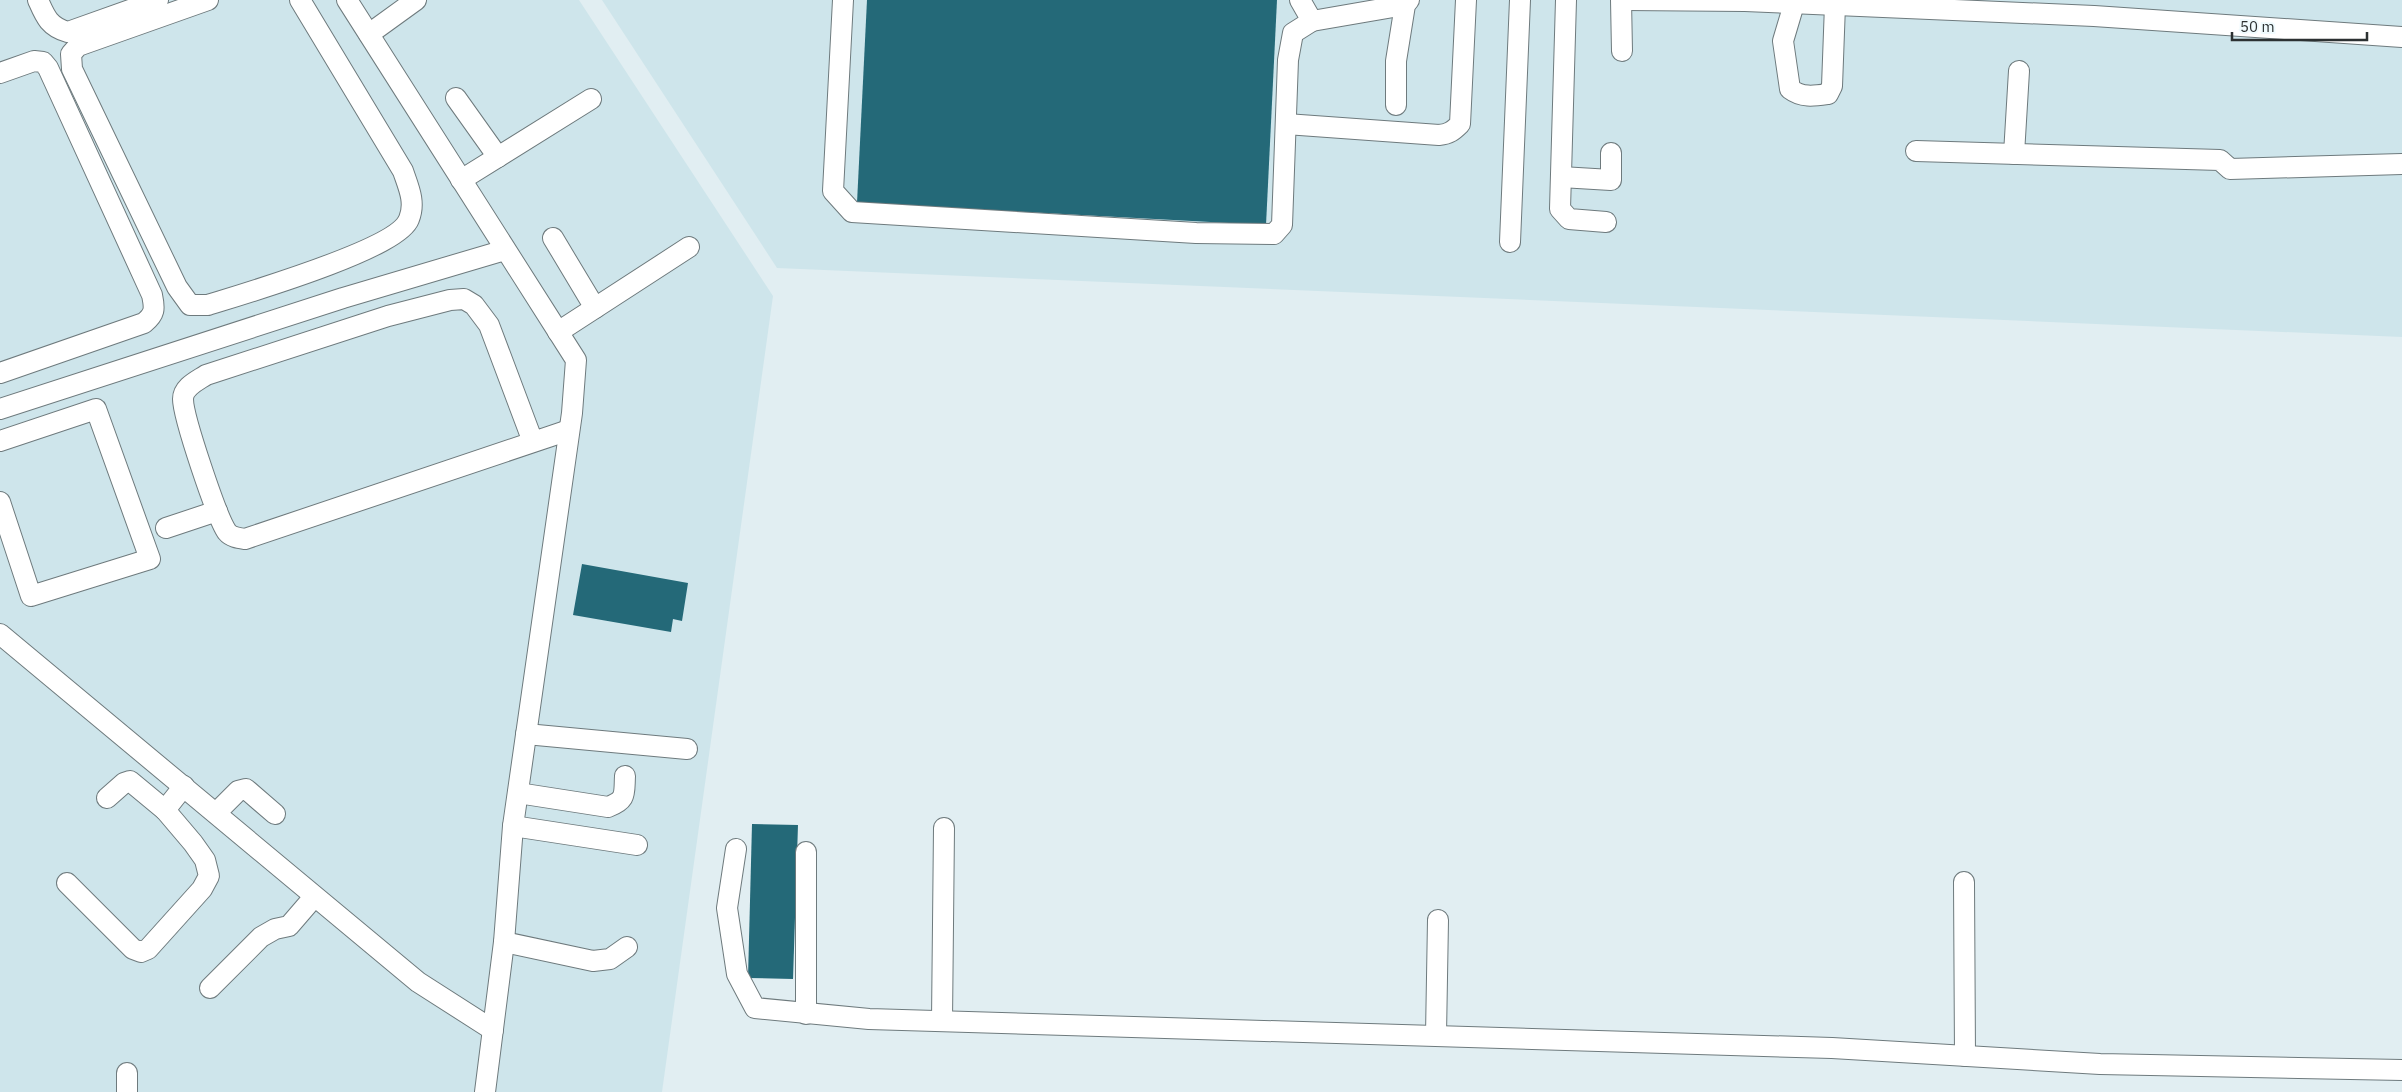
<svg xmlns="http://www.w3.org/2000/svg" width="2402" height="1092" font-family="'IBM Plex Sans',sans-serif">
  <rect width="100%" height="100%" fill="#e1eef2"/>
  <g fill="#cee5eb">
    <path d="M 0,0 L 579,0 L 773,296 L 662,1092 L 0,1092 Z"/>
    <path d="M 602,0 L 2402,0 L 2402,337 L 777,268 Z"/>
  </g>
  <g fill="#246978">
    <path d="M 867,0 L 1277,0 L 1266,225 L 857,203 Z"/>
    <path d="M 582,564 L 688,583 L 682,621 L 673,619 L 671,632 L 573,615 Z"/>
    <path d="M 752,824 L 798,825 L 793,979 L 748,978 Z"/>
  </g>
  <g fill="none" stroke-linecap="round" stroke-linejoin="round">
    <defs>
      <g id="minor">
        <path d="M 38,0 C 45,16 49,27 68,32 L 158,0"/>
        <path d="M 208,0 L 78,46 L 71,54 L 72,69 L 177,287 L 190,305 L 208,305 C 243,294 398,249 409,219 C 416,202 408,186 403,171 L 300,0"/>
        <path d="M 347,0 L 576,360 L 572,413 L 513,826 L 504,942 L 485,1092"/>
        <path d="M 843,0 L 833,191 L 852,212 L 1196,233 L 1274,234 L 1282,225 L 1288,60 L 1293,33 L 1312,21 L 1300,0"/>
        <path d="M 1566,0 L 1560,209 L 1569,219 L 1606,222"/>
        <path d="M 1621,0 L 1622,51"/>
        <path d="M 1626,0 L 1745,1 L 2094,16 L 2402,37"/>
        <path d="M 1794,4 L 1783,41 L 1790,89 C 1802,98 1814,96 1828,94 L 1832,86 L 1835,5"/>
        <path d="M 1312,21 L 1405,5"/>
        <path d="M 369,34 L 416,0"/>
        <path d="M 0,73 L 34,61 L 43,62 L 48,68 L 152,295 C 155,309 155,314 144,323 L 0,373"/>
        <path d="M 456,98 L 498,157"/>
        <path d="M 1396,105 L 1396,61 L 1405,5 L 1409,0"/>
        <path d="M 1286,124 L 1439,135 C 1449,134 1453,131 1460,124 L 1466,0"/>
        <path d="M 1916,151 L 2220,160 L 2230,169 L 2402,164"/>
        <path d="M 2014,154 L 2019,71"/>
        <path d="M 1561,177 L 1611,180 L 1611,153"/>
        <path d="M 461,180 L 591,99"/>
        <path d="M 553,238 L 595,308"/>
        <path d="M 1510,242 L 1520,0"/>
        <path d="M 558,332 L 689,247"/>
        <path d="M 0,409 L 343,298 L 505,250"/>
        <path d="M 0,441 L 96,409 L 150,559 L 31,596 L 0,502"/>
        <path d="M 533,442 L 489,325 L 474,305 L 464,299 L 450,300 L 388,316 L 206,375 C 197,381 183,387 183,399 C 183,417 217,518 227,532 C 231,537 238,538 245,539 L 569,430"/>
        <path d="M 166,528 L 217,511"/>
        <path d="M 0,634 L 418,982 L 493,1030"/>
        <path d="M 526,734 L 687,749"/>
        <path d="M 518,793 L 608,807 C 627,800 624,794 625,776"/>
        <path d="M 107,798 L 124,783 L 130,781 L 165,810"/>
        <path d="M 216,813 L 238,791 L 246,789 L 275,814"/>
        <path d="M 513,826 L 637,845"/>
        <path d="M 736,849 L 727,908 L 737,974 L 755,1008 L 869,1019 L 1832,1048 L 2100,1064 L 2402,1070"/>
        <path d="M 806,852 L 806,1014"/>
        <path d="M 1964,882 L 1965,1056"/>
        <path d="M 67,883 L 133,949 L 141,952 L 148,949 L 202,889 L 209,876 L 205,860 L 193,843 L 165,810 L 184,786"/>
        <path d="M 504,942 L 593,961 L 610,959 L 627,947"/>
        <path d="M 210,988 L 261,937 L 275,929 L 289,926 L 314,897"/>
        <path d="M 942,1021 L 944,828"/>
        <path d="M 1436,1035 L 1438,920"/>
        <path d="M 127,1092 L 127,1073"/>
      </g>
    </defs>
    <use href="#minor" stroke="#6e7a7d" stroke-width="22"/>
    <use href="#minor" stroke="#fff" stroke-width="20"/>
  </g>
  <path d="M2232 32v8h135v-8" fill="none" stroke="#2c3132" stroke-width="2.5"/>
  <text x="2240" y="32" font-size="15" fill="#2c3132" stroke="#f0fbfe" stroke-width="4" paint-order="stroke">50 m</text>
</svg>
